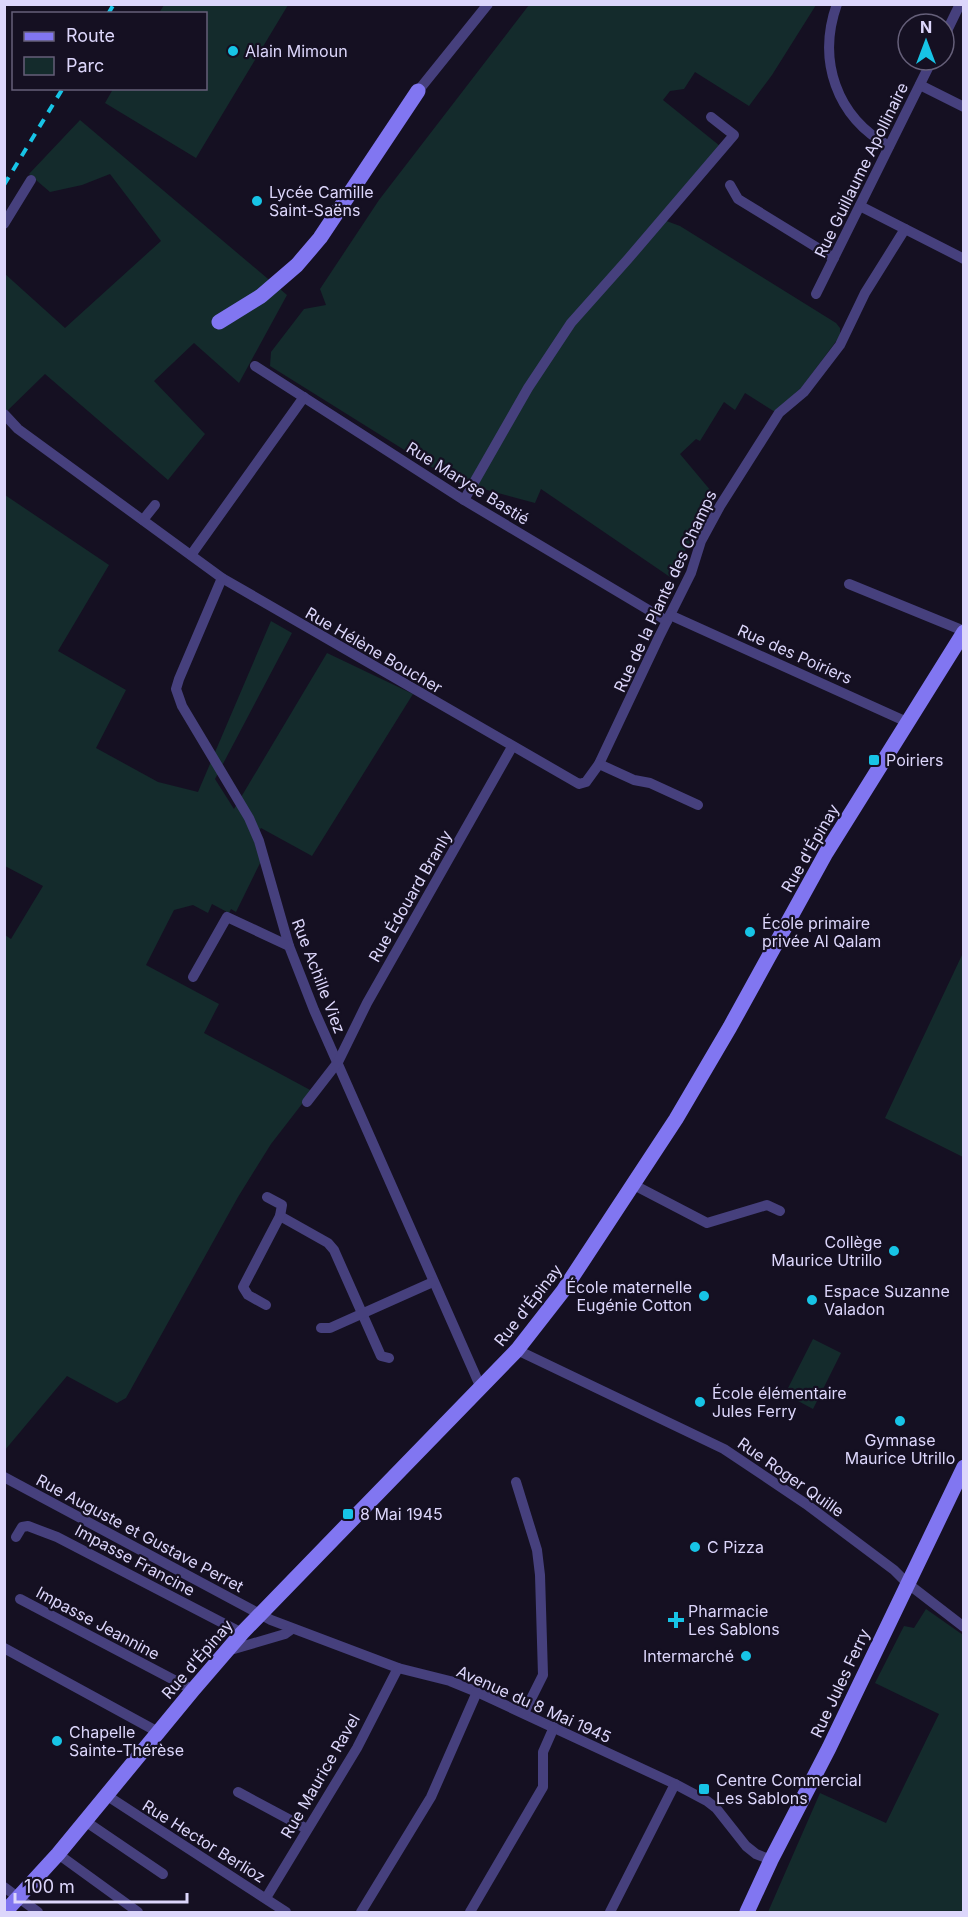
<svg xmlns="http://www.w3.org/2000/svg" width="968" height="1917" font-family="Inter,sans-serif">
  <rect width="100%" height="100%" fill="#151022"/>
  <g fill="#142b2c">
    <path d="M 164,5 L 288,5 L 196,158 L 105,103 L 113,89 L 206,88 L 206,14 L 159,13 Z"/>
    <path d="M 529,5 L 816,5 L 772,75 L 749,106 L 695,72 L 684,89 L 670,91 L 663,100 L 720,146 L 661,219 L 680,226 L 836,323 L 840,328 L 840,336 L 802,387 L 775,412 L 745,393 L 735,410 L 724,402 L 700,441 L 696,439 L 680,454 L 716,497 L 670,577 L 541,489 L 535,503 L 454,481 L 270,366 L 271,352 L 304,309 L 326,305 L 320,289 L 379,200 Z"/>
    <path d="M 80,120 L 287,295 L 239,383 L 194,343 L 154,381 L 205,434 L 168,480 L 45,374 L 5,413 L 4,273 L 65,328 L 161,241 L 110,174 L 82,185 L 50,192 L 29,174 Z"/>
    <path d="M 5,495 L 109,565 L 58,651 L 126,690 L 96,748 L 158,782 L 198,792 L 271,621 L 292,633 L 215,779 L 234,809 L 327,653 L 413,694 L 312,856 L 261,828 L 253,839 L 263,857 L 236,912 L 231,909 L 229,913 L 212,904 L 208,913 L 193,905 L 174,910 L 146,965 L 219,1004 L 204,1033 L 312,1091 L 271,1144 L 238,1197 L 126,1398 L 117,1403 L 67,1376 L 5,1450 L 5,935 L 11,939 L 43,886 L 5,866 Z"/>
    <path d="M 963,953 L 963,1157 L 885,1118 Z"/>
    <path d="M 813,1339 L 841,1353 L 813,1409 L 785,1394 Z"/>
    <path d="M 926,1609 L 963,1635 L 963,1912 L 768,1912 L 820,1793 L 886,1823 L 939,1714 L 875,1683 L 904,1626 L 914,1628 Z"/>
  </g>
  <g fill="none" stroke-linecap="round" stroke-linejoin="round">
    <g stroke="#46407d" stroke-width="10">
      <path d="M 837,4 C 817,60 836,117 889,146"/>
      <path d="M 944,37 L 960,4"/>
      <path d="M 920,85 L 964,107"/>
      <path d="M 418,91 L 488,4"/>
      <path d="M 730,185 L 738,199 L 834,258"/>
      <path d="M 860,206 L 964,259"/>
      <path d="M 4,224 L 31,180"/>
      <path d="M 816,294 L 932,60"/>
      <path d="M 255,366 L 464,500 L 667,621"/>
      <path d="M 4,414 L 18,429 L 222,578 L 579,784 L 586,782 L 599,764 L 659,637 L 691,573 L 701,541 L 720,506 L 779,413 L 804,392 L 840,345 L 865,293 L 905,229"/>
      <path d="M 464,500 L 528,388 L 571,323 L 628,259 L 734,135 L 711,117"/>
      <path d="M 143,520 L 155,505"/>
      <path d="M 191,555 L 304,397"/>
      <path d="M 222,578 L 179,679 L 176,689 L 182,706 L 249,818 L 259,841 L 289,946 L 314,1010 L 481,1388"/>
      <path d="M 849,584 L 964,631"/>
      <path d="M 670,615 L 907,722"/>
      <path d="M 599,764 L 634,780 L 650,783 L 698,805"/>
      <path d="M 193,977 L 227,917 L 289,946"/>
      <path d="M 307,1102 L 338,1062 L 367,1003 L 512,747"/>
      <path d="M 634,1185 L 707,1223 L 767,1205 L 780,1211"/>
      <path d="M 280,1216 L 328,1243 L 334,1250 L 381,1356 L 389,1358"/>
      <path d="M 266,1305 L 248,1295 L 243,1287 L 280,1216 L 282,1205 L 267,1197"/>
      <path d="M 321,1328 L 330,1328 L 433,1282"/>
      <path d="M 517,1350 L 724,1449 L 806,1504 L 894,1570 L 907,1583 L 964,1627"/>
      <path d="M 4,1477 L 271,1620 L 398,1668 L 450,1681 L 477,1692 L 675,1784 L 707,1801 L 716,1808 L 746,1846 L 756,1854 L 771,1860"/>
      <path d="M 516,1482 L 537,1550 L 540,1575 L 543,1675 L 524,1713"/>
      <path d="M 16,1537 L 22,1527 L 28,1526 L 57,1537 L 242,1633"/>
      <path d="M 20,1599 L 193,1690"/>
      <path d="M 4,1648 L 158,1732"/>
      <path d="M 227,1651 L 285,1634 L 292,1629"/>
      <path d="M 238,1792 L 307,1829"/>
      <path d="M 106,1795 L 286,1912"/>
      <path d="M 85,1821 L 163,1874"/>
      <path d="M 58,1854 L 138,1912"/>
      <path d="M 4,1887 L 38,1912"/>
      <path d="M 266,1898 L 357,1748 L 398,1668"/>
      <path d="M 361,1912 L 431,1797 L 477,1692"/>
      <path d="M 470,1912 L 543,1787 L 543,1752 L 554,1727"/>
      <path d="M 610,1912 L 675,1784"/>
    </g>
    <g stroke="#8176f1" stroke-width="15">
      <path d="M 219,322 L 261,296 L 297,265 L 320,238 L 418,91"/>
      <path d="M 5,1912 L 58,1854 L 193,1690 L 242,1633 L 517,1350 L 563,1291 L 676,1119 L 730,1027 L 826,853 L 964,632"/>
      <path d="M 747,1912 L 771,1860 L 829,1748 L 964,1467"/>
    </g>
    <g stroke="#17c4e6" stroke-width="4" stroke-dasharray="9 8" stroke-linecap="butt">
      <path d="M 108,14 L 114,4"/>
      <path d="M 4,185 L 63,88"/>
    </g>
  </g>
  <g fill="#17c4e6" stroke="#151022" stroke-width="2">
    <circle cx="233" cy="51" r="6"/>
    <circle cx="257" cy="201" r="6"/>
    <rect x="868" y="754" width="12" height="12" rx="3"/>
    <circle cx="750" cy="932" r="6"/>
    <circle cx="894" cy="1251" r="6"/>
    <circle cx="704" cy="1296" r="6"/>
    <circle cx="812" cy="1300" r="6"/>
    <circle cx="700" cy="1402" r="6"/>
    <circle cx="900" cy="1421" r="6"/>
    <rect x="342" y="1508" width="12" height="12" rx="3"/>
    <circle cx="695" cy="1547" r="6"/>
    <path d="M673 1611h6v6h6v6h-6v6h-6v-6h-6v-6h6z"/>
    <circle cx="746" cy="1656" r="6"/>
    <circle cx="57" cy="1741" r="6"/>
    <rect x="698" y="1783" width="12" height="12" rx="3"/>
  </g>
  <g text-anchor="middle" stroke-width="4.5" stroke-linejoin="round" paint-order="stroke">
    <g font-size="16" fill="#dcd6fb" stroke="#151022" text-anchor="start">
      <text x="245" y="57">Alain Mimoun</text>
      <text x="269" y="198">Lycée Camille<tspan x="269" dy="18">Saint-Saëns</tspan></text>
      <text x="886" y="766">Poiriers</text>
      <text x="762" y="929">École primaire<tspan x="762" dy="18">privée Al Qalam</tspan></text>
      <text x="882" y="1248" text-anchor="end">Collège<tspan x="882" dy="18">Maurice Utrillo</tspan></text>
      <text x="692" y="1293" text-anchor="end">École maternelle<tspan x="692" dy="18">Eugénie Cotton</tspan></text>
      <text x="824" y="1297">Espace Suzanne<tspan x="824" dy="18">Valadon</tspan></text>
      <text x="712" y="1399">École élémentaire<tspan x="712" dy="18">Jules Ferry</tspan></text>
      <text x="900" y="1446" text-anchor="middle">Gymnase<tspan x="900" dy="18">Maurice Utrillo</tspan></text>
      <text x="360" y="1520">8 Mai 1945</text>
      <text x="707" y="1553">C Pizza</text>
      <text x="688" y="1617">Pharmacie<tspan x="688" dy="18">Les Sablons</tspan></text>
      <text x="734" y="1662" text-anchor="end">Intermarché</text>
      <text x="69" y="1738">Chapelle<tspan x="69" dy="18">Sainte-Thérèse</tspan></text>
      <text x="716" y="1786">Centre Commercial<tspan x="716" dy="18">Les Sablons</tspan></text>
    </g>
    <g font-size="16" fill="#dcd6fb" stroke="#151022">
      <text transform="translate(861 170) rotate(-64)" y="6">Rue Guillaume Apollinaire</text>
      <text transform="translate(468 483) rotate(32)" y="6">Rue Maryse Bastié</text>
      <text transform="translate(665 591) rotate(-65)" y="6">Rue de la Plante des Champs</text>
      <text transform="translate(374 650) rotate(30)" y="6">Rue Hélène Boucher</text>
      <text transform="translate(795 654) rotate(24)" y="6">Rue des Poiriers</text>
      <text transform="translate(810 848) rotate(-60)" y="6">Rue d'Épinay</text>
      <text transform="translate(410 896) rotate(-60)" y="6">Rue Édouard Branly</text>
      <text transform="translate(319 976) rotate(69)" y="6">Rue Achille Viez</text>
      <text transform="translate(528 1305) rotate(-52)" y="6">Rue d'Épinay</text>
      <text transform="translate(791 1477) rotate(35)" y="6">Rue Roger Quille</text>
      <text transform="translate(140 1533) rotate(28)" y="6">Rue Auguste et Gustave Perret</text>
      <text transform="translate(135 1560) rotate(28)" y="6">Impasse Francine</text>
      <text transform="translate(98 1623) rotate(28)" y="6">Impasse Jeannine</text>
      <text transform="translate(197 1659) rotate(-49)" y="6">Rue d'Épinay</text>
      <text transform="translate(840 1683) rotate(-65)" y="6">Rue Jules Ferry</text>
      <text transform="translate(534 1704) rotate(24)" y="6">Avenue du 8 Mai 1945</text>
      <text transform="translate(320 1776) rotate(-60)" y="6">Rue Maurice Ravel</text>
      <text transform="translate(204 1841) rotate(32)" y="6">Rue Hector Berlioz</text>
    </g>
  </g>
  <rect width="968" height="1917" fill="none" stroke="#dcd6fb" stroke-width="12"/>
  <rect x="12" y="12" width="195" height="78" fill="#151022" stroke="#655f79" stroke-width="1.5"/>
  <rect x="24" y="32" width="30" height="9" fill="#8176f1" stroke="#655f79" stroke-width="1.5"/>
  <text x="66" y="42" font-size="18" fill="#dcd6fb">Route</text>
  <rect x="24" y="57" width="30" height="18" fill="#142b2c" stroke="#655f79" stroke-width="1.5"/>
  <text x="66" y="72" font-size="18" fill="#dcd6fb">Parc</text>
  <g transform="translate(926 42)"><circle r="28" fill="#151022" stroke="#655f79" stroke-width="1.5"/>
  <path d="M0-4.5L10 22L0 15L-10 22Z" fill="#17c4e6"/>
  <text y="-9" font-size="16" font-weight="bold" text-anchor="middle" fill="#dcd6fb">N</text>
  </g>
  <path d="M15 1893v9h172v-9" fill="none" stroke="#dcd6fb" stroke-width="3"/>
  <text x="24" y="1893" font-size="18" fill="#dcd6fb" stroke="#151022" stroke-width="4.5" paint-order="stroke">100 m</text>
</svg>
